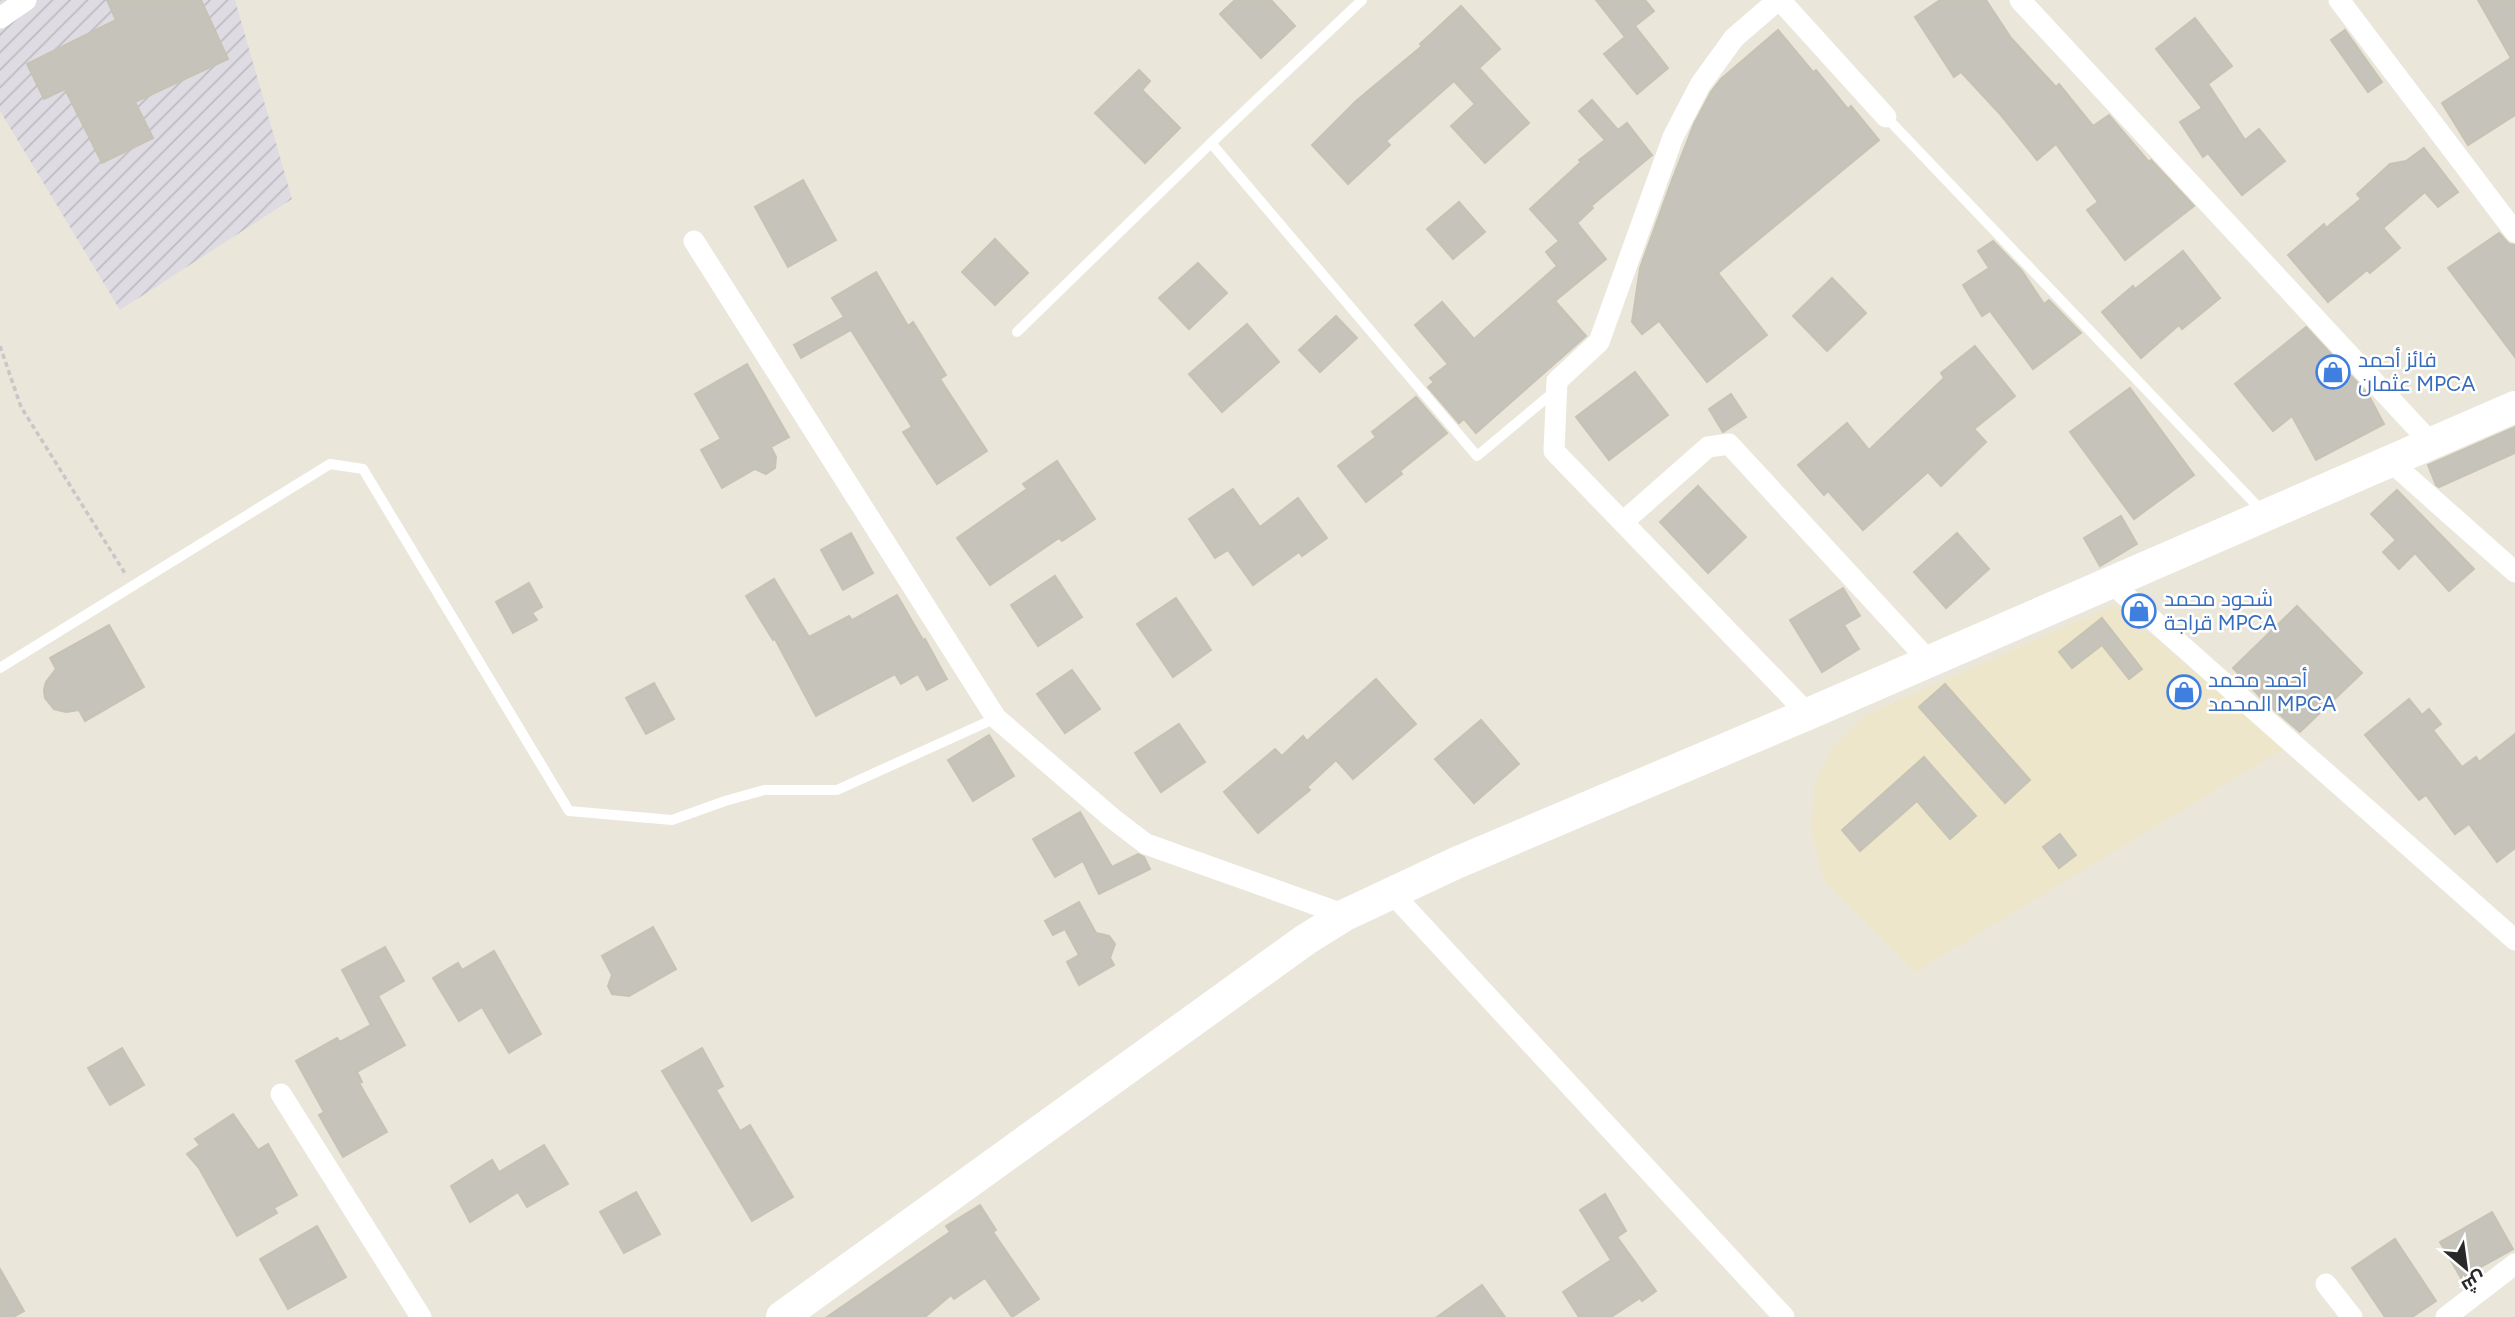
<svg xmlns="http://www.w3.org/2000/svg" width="2515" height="1317" font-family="Figtree,Cairo,sans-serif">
  <defs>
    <pattern id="industrial-furrows" width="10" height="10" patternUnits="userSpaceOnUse" patternTransform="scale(1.75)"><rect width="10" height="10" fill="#dedbe3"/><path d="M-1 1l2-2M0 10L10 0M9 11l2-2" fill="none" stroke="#bebcc3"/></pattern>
  </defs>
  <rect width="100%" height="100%" fill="#ebe6da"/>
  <path fill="url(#industrial-furrows)" d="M 0,0 L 235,0 L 292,199 L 120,310 L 0,111 Z"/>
  <path fill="#ede6ca" d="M 2115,605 L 2285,748 L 1915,972 L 1824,881 L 1811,828 L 1815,783 L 1831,750 L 1864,716 Z"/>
  <g fill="#c6c3ba" stroke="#c6c2b4" stroke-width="2">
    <path d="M 107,0 L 201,0 L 228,59 L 135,102 L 153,138 L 102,163 L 65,89 L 44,99 L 27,64 L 116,20 Z"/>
    <path d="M 1235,0 L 1271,0 L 1295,26 L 1261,58 L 1220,14 Z"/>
    <path d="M 1596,0 L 1645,0 L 1654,11 L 1635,26 L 1668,68 L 1637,94 L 1604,54 L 1625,37 Z"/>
    <path d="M 1940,0 L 1986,0 L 2011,38 L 2056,87 L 2059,84 L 2093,126 L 2109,115 L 2149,162 L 2151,160 L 2194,206 L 2125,260 L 2087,210 L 2098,202 L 2056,144 L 2037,160 L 2000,114 L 1961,72 L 1954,77 L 1915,17 Z"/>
    <path d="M 2478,0 L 2515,0 L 2515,115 L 2468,145 L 2442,103 L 2511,58 Z"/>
    <path d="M 1461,6 L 1500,49 L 1479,68 L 1529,123 L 1485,163 L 1451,126 L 1475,104 L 1454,81 L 1386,141 L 1390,145 L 1348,184 L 1312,145 L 1356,101 L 1422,46 L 1420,44 Z"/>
    <path d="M 2195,18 L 2232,66 L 2208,84 L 2245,140 L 2259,129 L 2285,161 L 2242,195 L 2208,153 L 2203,157 L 2180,122 L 2202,108 L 2156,49 Z"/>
    <path d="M 1778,30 L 1813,72 L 1816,70 L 1848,109 L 1851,106 L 1879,140 L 1718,273 L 1767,335 L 1707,382 L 1659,321 L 1642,334 L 1632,322 L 1640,268 L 1672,180 L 1694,124 L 1711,92 L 1721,79 Z"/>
    <path d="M 2345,30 L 2382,82 L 2368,92 L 2331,40 Z"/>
    <path d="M 1139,70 L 1150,81 L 1142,90 L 1180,128 L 1145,163 L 1095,113 Z"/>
    <path d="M 1592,100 L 1618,130 L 1627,123 L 1652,155 L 1591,206 L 1593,208 L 1577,223 L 1606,259 L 1555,301 L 1586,336 L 1476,433 L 1464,419 L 1459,423 L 1428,387 L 1434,382 L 1430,378 L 1448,364 L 1415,325 L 1442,302 L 1474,339 L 1557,266 L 1546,252 L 1559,241 L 1530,209 L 1581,162 L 1579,160 L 1605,140 L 1579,111 Z"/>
    <path d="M 2424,148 L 2458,192 L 2438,207 L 2425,192 L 2383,228 L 2400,248 L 2370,273 L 2367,270 L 2328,302 L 2288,255 L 2324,224 L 2326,228 L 2361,199 L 2357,194 L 2390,164 L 2406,161 Z"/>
    <path d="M 803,180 L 836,240 L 788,267 L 755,207 Z"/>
    <path d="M 1459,202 L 1485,232 L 1453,259 L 1427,229 Z"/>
    <path d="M 2499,233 L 2509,244 L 2515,245 L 2515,357 L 2448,268 Z"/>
    <path d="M 995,239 L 1028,273 L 995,305 L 962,272 Z"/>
    <path d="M 1993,241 L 2022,271 L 2044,304 L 2049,300 L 2081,333 L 2033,369 L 1990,311 L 1982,316 L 1963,285 L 1989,268 L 1978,251 Z"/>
    <path d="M 2183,251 L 2220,298 L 2182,329 L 2179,325 L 2141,358 L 2102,312 L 2133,286 L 2135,289 Z"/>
    <path d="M 1198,263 L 1227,293 L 1189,329 L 1159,298 Z"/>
    <path d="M 876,272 L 908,326 L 913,322 L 946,375 L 940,379 L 987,451 L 937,484 L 903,432 L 912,427 L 851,330 L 801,358 L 794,345 L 844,317 L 832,298 Z"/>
    <path d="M 1832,278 L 1866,313 L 1827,351 L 1793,316 Z"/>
    <path d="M 1336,316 L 1357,338 L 1320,372 L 1299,350 Z"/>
    <path d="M 1247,324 L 1279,362 L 1222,412 L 1189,374 Z"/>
    <path d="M 2306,327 L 2368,394 L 2384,424 L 2316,460 L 2292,416 L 2273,431 L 2235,384 Z"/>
    <path d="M 1975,346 L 2015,396 L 1974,429 L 1986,442 L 1941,486 L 1928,472 L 1863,530 L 1828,491 L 1824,495 L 1798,465 L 1847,423 L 1869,450 L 1944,378 L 1941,373 Z"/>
    <path d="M 747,364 L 789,437 L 771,447 L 776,457 L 775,468 L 766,474 L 755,469 L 722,488 L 701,450 L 721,439 L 695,394 Z"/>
    <path d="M 1635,372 L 1668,415 L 1609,460 L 1576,417 Z"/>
    <path d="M 2130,388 L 2194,475 L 2134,519 L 2070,432 Z"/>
    <path d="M 1731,394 L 1746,417 L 1723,432 L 1709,409 Z"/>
    <path d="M 1416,397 L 1447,433 L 1400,471 L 1402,474 L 1366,502 L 1338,466 L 1376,437 L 1372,432 Z"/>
    <path d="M 2515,427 L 2515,453 L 2439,487 L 2436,485 L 2428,465 Z"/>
    <path d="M 1057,461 L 1095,519 L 1062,541 L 1059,538 L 990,585 L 957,538 L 1027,489 L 1023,484 Z"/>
    <path d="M 1698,486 L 1746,537 L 1708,573 L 1660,522 Z"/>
    <path d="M 1233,489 L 1260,527 L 1298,498 L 1327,538 L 1302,556 L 1299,552 L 1253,585 L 1228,550 L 1215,558 L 1189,519 Z"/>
    <path d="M 2397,490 L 2474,569 L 2449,591 L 2415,553 L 2399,569 L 2383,552 L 2396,540 L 2371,514 Z"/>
    <path d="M 2121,516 L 2137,544 L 2100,566 L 2084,538 Z"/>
    <path d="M 851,533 L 873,573 L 843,590 L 821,550 Z"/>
    <path d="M 1957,533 L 1989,569 L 1946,608 L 1914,572 Z"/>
    <path d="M 1055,576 L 1082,617 L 1038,646 L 1011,605 Z"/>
    <path d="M 774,579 L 809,637 L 849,616 L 852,620 L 897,595 L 923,640 L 925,639 L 947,679 L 927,690 L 918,674 L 901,684 L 895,674 L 816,716 L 775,639 L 773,640 L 746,596 Z"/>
    <path d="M 529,583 L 542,607 L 532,613 L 537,620 L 513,633 L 496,602 Z"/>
    <path d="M 1843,588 L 1860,616 L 1844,625 L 1859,649 L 1822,672 L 1790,620 Z"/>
    <path d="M 1176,598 L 1211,650 L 1173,677 L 1137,624 Z"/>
    <path d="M 2297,606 L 2362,673 L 2300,732 L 2263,700 L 2233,668 Z"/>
    <path d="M 2102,618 L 2142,669 L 2129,679 L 2102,645 L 2072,668 L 2059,652 Z"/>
    <path d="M 109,625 L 144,687 L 85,721 L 79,710 L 66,712 L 54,709 L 45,698 L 44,690 L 46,682 L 56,669 L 50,658 Z"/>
    <path d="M 1072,670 L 1100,709 L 1065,733 L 1037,694 Z"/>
    <path d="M 1376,679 L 1416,724 L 1353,779 L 1336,760 L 1307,787 L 1310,790 L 1258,833 L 1224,792 L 1275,749 L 1282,756 L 1303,736 L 1307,741 Z"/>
    <path d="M 654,683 L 674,719 L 646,734 L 626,698 Z"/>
    <path d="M 1945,684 L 2030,780 L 2005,803 L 1919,707 Z"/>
    <path d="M 2409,699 L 2422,715 L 2429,709 L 2441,724 L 2433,730 L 2462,767 L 2476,757 L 2479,762 L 2515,734 L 2515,848 L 2497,862 L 2469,824 L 2455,834 L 2426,795 L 2419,800 L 2365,735 Z"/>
    <path d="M 1481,720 L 1519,764 L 1474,803 L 1435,759 Z"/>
    <path d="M 1179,724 L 1205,762 L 1161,792 L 1135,753 Z"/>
    <path d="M 989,735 L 1014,776 L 973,801 L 948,760 Z"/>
    <path d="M 1924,757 L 1976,816 L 1950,839 L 1917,801 L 1860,851 L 1842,830 Z"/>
    <path d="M 1080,812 L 1112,867 L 1138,854 L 1144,857 L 1150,869 L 1099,894 L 1083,861 L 1055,877 L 1033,839 Z"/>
    <path d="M 2060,834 L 2076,855 L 2059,868 L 2043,847 Z"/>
    <path d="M 1079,902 L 1096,933 L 1109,936 L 1115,944 L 1110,958 L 1114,965 L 1079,985 L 1067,962 L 1079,955 L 1065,929 L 1053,935 L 1045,921 Z"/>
    <path d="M 653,927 L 676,969 L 629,996 L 612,994 L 608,986 L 612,975 L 602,956 Z"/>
    <path d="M 385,947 L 404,981 L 378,996 L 405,1045 L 357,1072 L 362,1082 L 359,1083 L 387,1132 L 343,1157 L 319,1115 L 324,1112 L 296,1061 L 337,1038 L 340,1042 L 371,1025 L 342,970 Z"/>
    <path d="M 494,951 L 541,1034 L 509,1053 L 482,1007 L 459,1021 L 433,978 L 458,963 L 462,970 Z"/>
    <path d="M 122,1048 L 144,1085 L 110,1105 L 88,1068 Z"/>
    <path d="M 702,1048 L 723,1086 L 716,1090 L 740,1131 L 750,1125 L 793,1197 L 752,1221 L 662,1071 Z"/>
    <path d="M 233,1114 L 258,1150 L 268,1144 L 297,1195 L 274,1208 L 277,1213 L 237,1236 L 199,1168 L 187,1154 L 200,1145 L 195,1139 Z"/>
    <path d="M 544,1145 L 568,1184 L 527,1207 L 518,1192 L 470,1222 L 451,1186 L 492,1160 L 499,1172 Z"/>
    <path d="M 636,1192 L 660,1234 L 624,1253 L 600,1212 Z"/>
    <path d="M 1605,1194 L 1626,1231 L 1617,1237 L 1656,1291 L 1642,1301 L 1640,1298 L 1611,1317 L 1579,1317 L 1563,1292 L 1611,1260 L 1580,1210 Z"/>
    <path d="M 980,1205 L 996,1230 L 993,1232 L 1039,1299 L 1012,1317 L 985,1278 L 954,1299 L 951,1295 L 925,1317 L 827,1317 L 950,1232 L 946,1226 Z"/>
    <path d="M 2492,1212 L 2513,1249 L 2461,1278 L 2440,1242 Z"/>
    <path d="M 317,1226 L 346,1277 L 288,1309 L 260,1259 Z"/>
    <path d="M 2395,1239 L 2436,1301 L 2412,1317 L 2385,1317 L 2352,1268 Z"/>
    <path d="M 0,1269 L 24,1311 L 13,1317 L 0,1317 Z"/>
    <path d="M 1482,1285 L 1505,1317 L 1437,1317 Z"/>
  </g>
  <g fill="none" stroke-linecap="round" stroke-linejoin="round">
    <path stroke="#c7c7c7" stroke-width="3.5" stroke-dasharray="5 3.5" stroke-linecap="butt" d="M 0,346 L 21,407 L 126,575"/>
    <g stroke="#fff" stroke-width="10">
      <path d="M 1362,0 L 1211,143 L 1477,456 L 1555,391"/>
      <path d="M 1886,117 L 2262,511"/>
      <path d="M 1017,332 L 1211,143"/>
      <path d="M 0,668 L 330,464 L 363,469 L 569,811 L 672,820 L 725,801 L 764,790 L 837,790 L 996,718"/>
    </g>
    <g stroke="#fff" stroke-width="21">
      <path d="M 1778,0 L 1734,38 L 1700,85 L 1673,137 L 1599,342 L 1557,381 L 1554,451 L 1808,714"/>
      <path d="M 1780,0 L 1886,117"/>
      <path d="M 2020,0 L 2431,443"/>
      <path d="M 2339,0 L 2515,232"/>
      <path d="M 0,18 L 26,0"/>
      <path d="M 694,241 L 996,718 L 1112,818 L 1146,844 L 1345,915"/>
      <path d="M 2390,461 L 2515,572"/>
      <path d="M 1623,522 L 1708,447 L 1729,444 L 1930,662"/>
      <path d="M 2111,583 L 2515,940"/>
      <path d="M 1391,892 L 1784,1317"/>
      <path d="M 281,1094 L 421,1317"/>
      <path d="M 2326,1284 L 2352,1317"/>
      <path d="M 2446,1317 L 2515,1264"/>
    </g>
    <path stroke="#fff" stroke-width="32" d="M 782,1317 L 1305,940 L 1345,915 L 1456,863 L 1808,714 L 2515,407"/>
  </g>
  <defs>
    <symbol id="shop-ring" viewBox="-11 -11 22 22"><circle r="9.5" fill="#fff" stroke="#3f7fe0" stroke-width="1.5"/><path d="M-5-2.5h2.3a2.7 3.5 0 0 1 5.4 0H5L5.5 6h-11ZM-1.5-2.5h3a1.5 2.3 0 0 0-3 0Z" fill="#3f7fe0"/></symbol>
  </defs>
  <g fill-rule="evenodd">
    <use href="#shop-ring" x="2314" y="353" width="38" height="38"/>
    <use href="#shop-ring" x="2120" y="592" width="38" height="38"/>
    <use href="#shop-ring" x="2165" y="673" width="38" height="38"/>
  </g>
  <g text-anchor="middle" stroke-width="5" stroke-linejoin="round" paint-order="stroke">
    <g font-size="21" fill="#366cbe" stroke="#fff" text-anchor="start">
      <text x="2358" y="367">فائز أحمد<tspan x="2358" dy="24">عثمان MPCA</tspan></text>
      <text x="2164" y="606">شحود محمد<tspan x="2164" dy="24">قراجة MPCA</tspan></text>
      <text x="2208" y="687">أحمد محمد<tspan x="2208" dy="24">المحمد MPCA</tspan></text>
    </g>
  </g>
  <g transform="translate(2466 1268) rotate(151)" stroke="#ffffff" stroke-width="5" paint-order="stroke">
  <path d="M0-5L12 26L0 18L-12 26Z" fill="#292929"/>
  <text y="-10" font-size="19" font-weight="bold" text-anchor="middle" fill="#292929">ش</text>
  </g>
</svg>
